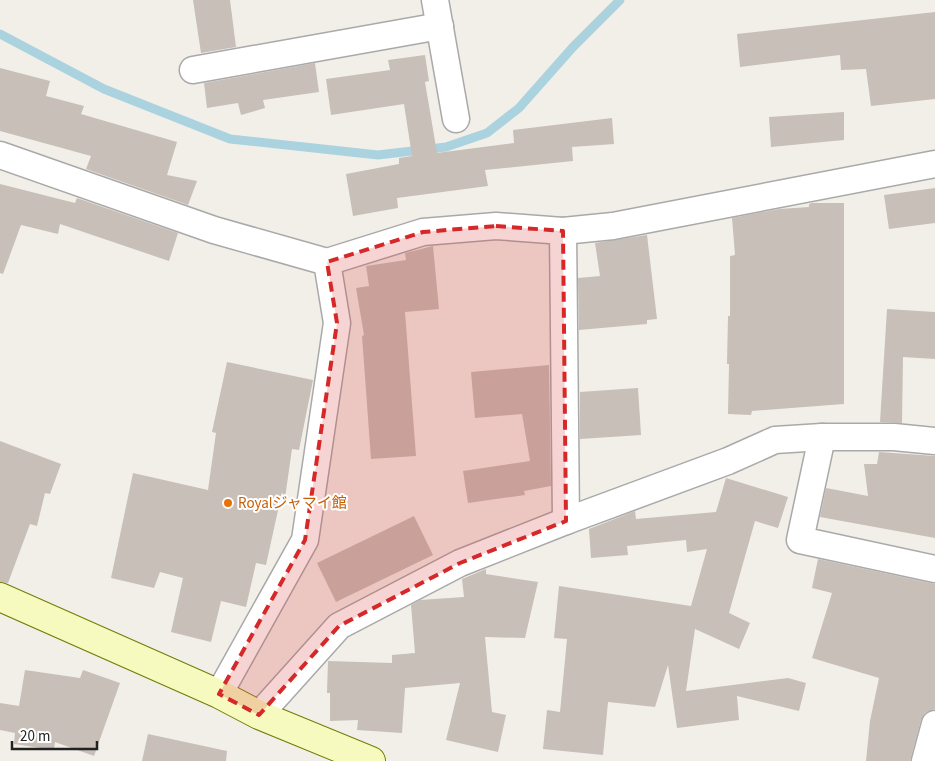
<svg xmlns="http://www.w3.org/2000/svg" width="935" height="761" font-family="'Source Sans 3','Noto Sans JP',sans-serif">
  <rect width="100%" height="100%" fill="#f2efe9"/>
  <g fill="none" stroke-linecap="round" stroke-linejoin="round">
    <path stroke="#aad3df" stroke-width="9" d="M 0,34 L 104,89 L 230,139 L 378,155 L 446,147 L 487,133 L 519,108 L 573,47 L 620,0"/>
  </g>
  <g fill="#c7bfb8">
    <path d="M 193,0 L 230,0 L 236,47 L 201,53 Z"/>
    <path d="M 935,12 L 935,99 L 871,106 L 866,69 L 841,70 L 840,55 L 740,67 L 737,34 Z"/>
    <path d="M 425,55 L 429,81 L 425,82 L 437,153 L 514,143 L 513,130 L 612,118 L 614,144 L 572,147 L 573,161 L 485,170 L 488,186 L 397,198 L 398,208 L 353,216 L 346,174 L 399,164 L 399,158 L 412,156 L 404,104 L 331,115 L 326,79 L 390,70 L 388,60 Z"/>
    <path d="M 315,63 L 319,92 L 263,100 L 265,108 L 241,115 L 238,103 L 207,108 L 204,83 Z"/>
    <path d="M 0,68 L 50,81 L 46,96 L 84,106 L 81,114 L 177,142 L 167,175 L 197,181 L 188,205 L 86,169 L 91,156 L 0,131 Z"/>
    <path d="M 844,112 L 844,140 L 771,147 L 769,117 Z"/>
    <path d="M 0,184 L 75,203 L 77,198 L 178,233 L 169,261 L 60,224 L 58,234 L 21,225 L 3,274 L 0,273 Z"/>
    <path d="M 935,188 L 935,223 L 889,229 L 884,195 Z"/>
    <path d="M 812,203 L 844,203 L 844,404 L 752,411 L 751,415 L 728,414 L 729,364 L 727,364 L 728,316 L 730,316 L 730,256 L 735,255 L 732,218 L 779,209 L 809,207 L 809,204 Z"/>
    <path d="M 647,235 L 657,319 L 647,320 L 647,324 L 579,330 L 578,278 L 600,276 L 595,243 Z"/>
    <path d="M 433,246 L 439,309 L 405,312 L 416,456 L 371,459 L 362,336 L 364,335 L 356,288 L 369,286 L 366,266 L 406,260 L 405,253 Z"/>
    <path d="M 887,309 L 935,312 L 935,359 L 903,357 L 902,423 L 880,422 Z"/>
    <path d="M 227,362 L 313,380 L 299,450 L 292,449 L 285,498 L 282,492 L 266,565 L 256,563 L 246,607 L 221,601 L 211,642 L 171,632 L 183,578 L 160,572 L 154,588 L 111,578 L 133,473 L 208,490 L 216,433 L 212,432 Z"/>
    <path d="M 549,365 L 551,486 L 524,491 L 525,495 L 468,503 L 463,471 L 530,461 L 522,414 L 475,418 L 471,372 Z"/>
    <path d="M 638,388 L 641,435 L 580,439 L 580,392 Z"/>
    <path d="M 0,441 L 61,464 L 50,494 L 45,493 L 37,526 L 30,524 L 8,583 L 0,582 Z"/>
    <path d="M 879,452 L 935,456 L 935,538 L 820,517 L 826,488 L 868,496 L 864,464 L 877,464 Z"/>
    <path d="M 726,478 L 788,497 L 778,528 L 755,521 L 729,613 L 750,623 L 739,649 L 695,629 L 686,691 L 788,678 L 806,683 L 799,711 L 737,696 L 739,720 L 677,728 L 668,665 L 655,707 L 608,702 L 603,755 L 543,749 L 547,710 L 560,712 L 567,639 L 554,638 L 559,586 L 691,606 L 707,549 L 687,552 L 686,540 L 627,546 L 628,555 L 591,558 L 589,529 L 635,511 L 636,519 L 716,512 Z"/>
    <path d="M 414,516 L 433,555 L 336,602 L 317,563 Z"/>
    <path d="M 818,559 L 935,584 L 935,709 L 925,713 L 921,720 L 910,761 L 866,761 L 870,721 L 879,678 L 812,658 L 832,593 L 812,588 Z"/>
    <path d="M 486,569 L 486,574 L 538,582 L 525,638 L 485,637 L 492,712 L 506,715 L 498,752 L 446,740 L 460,683 L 405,688 L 402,733 L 357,730 L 358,720 L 330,721 L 330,693 L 327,693 L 328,661 L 392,663 L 392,655 L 415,653 L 411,605 L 420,600 L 464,597 L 462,579 Z"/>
    <path d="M 25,670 L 80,678 L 83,670 L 120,683 L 94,756 L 55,742 L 54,750 L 14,744 L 15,733 L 0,730 L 0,703 L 19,706 Z"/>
    <path d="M 148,734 L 227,751 L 226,761 L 142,761 Z"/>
  </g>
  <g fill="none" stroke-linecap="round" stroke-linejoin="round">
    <defs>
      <g id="street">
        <path d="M 435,0 L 456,119"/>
        <path d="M 193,70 L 440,26"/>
        <path d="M 0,155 L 214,230 L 327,262 L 337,323 L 305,540 L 219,694"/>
        <path d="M 563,231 L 613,226 L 935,164"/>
        <path d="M 327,262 L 423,232 L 496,226 L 563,231 L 566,521"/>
        <path d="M 822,437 L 800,540 L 935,569"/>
        <path d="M 259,715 L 339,626 L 460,563 L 566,521 L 728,461 L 775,440 L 822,437 L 894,437 L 935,441"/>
        <path d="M 925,761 L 935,724"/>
      </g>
      <path id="secondary" d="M 0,597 L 219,694 L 259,715 L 371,761"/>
    </defs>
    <use href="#street" stroke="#a9a9a9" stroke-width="29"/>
    <use href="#secondary" stroke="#707d05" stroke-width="30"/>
    <use href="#street" stroke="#fff" stroke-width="26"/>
    <use href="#secondary" stroke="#f7fabf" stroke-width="28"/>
  </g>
  <path fill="#d62828" fill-opacity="0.2" stroke="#d62828" stroke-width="4" stroke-dasharray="10 6" stroke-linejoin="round" d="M 496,226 L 563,231 L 566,521 L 460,563 L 339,626 L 259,715 L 219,694 L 305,540 L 337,323 L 327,262 L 423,232 Z"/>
  <circle fill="#e8710a" stroke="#fff" stroke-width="2" cx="228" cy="503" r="5"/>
  <g text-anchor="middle" stroke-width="4" stroke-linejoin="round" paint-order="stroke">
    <g font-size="15" fill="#c56008" stroke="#fff" text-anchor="start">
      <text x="238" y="508">Royalジャマイ館</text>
    </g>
  </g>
  <path d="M12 741v8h85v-8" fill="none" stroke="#222222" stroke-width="2.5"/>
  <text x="20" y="741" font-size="15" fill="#222222" stroke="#ffffff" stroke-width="4" paint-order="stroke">20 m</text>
</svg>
